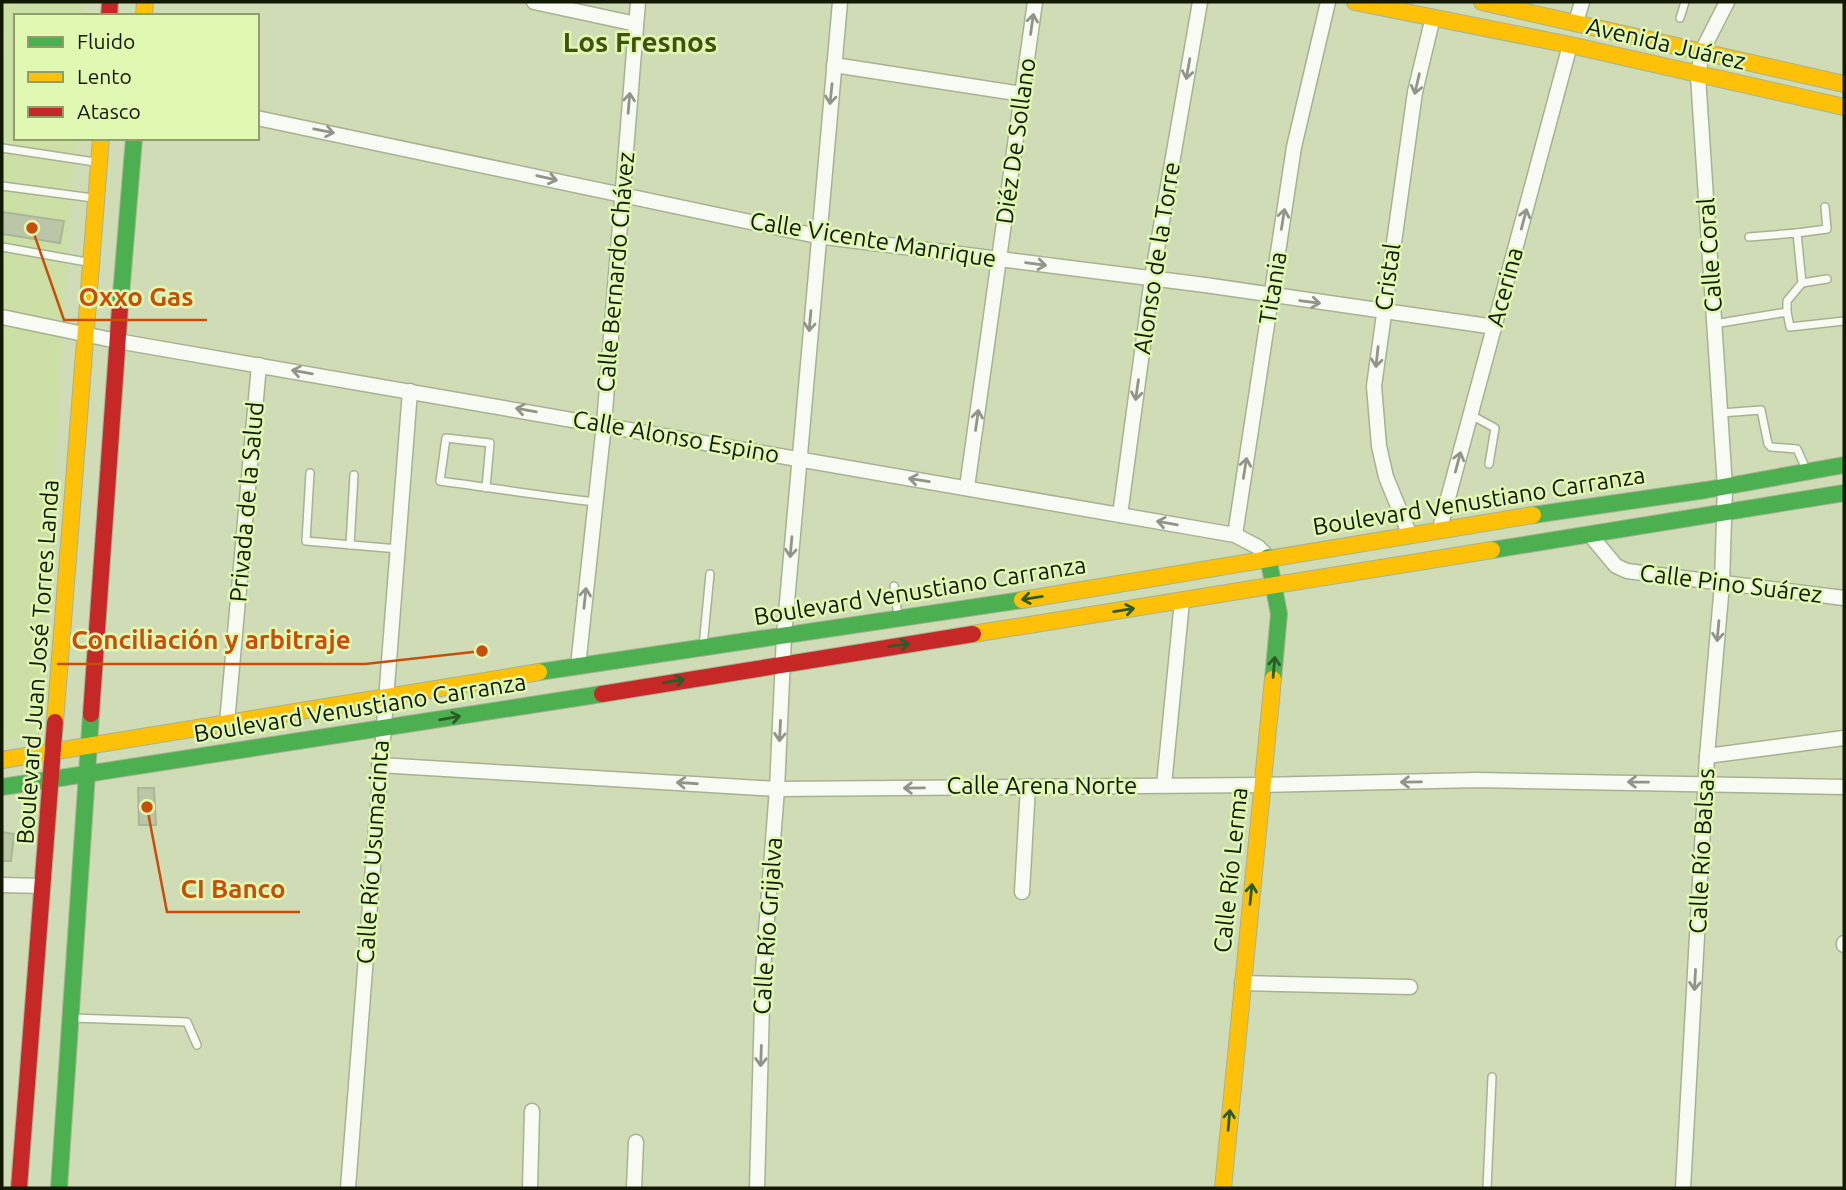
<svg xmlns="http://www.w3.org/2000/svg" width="1846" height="1190" font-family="Ubuntu,sans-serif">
  <rect width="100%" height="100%" fill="#cfdcb5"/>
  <path fill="#ccdfa4" d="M 2,2 L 84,2 L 83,16 L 16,16 L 16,138 L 75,138 L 37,734 L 2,740 Z"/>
  <g fill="#bbc5a7" stroke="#abb697" stroke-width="2">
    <path d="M 2,212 L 64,221 L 60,243 L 2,234 Z"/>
    <path d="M 138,788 L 154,788 L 156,825 L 139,825 Z"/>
    <path d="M 2,832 L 14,834 L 11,861 L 2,861 Z"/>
  </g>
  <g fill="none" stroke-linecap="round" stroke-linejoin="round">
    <defs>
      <g id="lane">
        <path d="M 1680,18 L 1685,2"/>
        <path d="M 2,148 L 95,162"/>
        <path d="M 2,186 L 93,198"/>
        <path d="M 1797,233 L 1827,229 L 1825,207"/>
        <path d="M 1749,237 L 1797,233 L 1802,283 L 1787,301 L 1787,312"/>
        <path d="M 2,247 L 87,262"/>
        <path d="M 1802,283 L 1827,279"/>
        <path d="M 1714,324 L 1787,312 L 1790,327 L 1844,321"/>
        <path d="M 1721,413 L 1761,410 L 1768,444 L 1771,447 L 1797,449 L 1806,469"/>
        <path d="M 1471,415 L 1495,428 L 1489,464"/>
        <path d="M 310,473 L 306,541 L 398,549"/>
        <path d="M 486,488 L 490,443 L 446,438 L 440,481 C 492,488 543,496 595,502"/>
        <path d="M 350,545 L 354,475"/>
        <path d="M 894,586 L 898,617"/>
        <path d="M 703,646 L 710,574"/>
        <path d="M 73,1018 L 187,1022 L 197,1045"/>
        <path d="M 1487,1188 L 1492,1077"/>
      </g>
      <g id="street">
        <path d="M 534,2 L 636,24"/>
        <path d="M 1576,22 L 1582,2"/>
        <path d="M 834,65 L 1022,94"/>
        <path d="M 257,118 L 817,236 L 1205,285 L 1495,327"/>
        <path d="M 2,317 L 117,341 L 1235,535 L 1258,547 L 1268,557"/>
        <path d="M 967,487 L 1035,2"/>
        <path d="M 1120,515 L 1152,278 L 1200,2"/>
        <path d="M 1440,528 L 1570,45"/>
        <path d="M 1409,533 L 1386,477 L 1379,446 L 1374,386 L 1415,92 L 1433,17"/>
        <path d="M 1235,535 L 1294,147 L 1328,2"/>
        <path d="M 1591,536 L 1616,566 L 1627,571 L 1844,598"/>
        <path d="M 578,666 L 604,424 L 638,2"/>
        <path d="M 227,723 L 259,365"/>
        <path d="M 1707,756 L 1844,738"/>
        <path d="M 379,765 L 777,789 L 1263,785 L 1477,780 L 1844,787"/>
        <path d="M 1164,785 L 1182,601"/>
        <path d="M 2,885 L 43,886"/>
        <path d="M 1022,892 L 1028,786"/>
        <path d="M 1844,945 L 1844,943"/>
        <path d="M 1242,983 L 1410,987"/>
        <path d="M 348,1188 L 410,391"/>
        <path d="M 530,1188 L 532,1111"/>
        <path d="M 634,1188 L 636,1142"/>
        <path d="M 757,1188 L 763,970 L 777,789 L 784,636 L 840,2"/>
        <path d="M 1683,1188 L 1707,756 L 1722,584 L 1725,487 L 1698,76 L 1702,51 L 1727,2"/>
      </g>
      <g id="fast">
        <path d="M 120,307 L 134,138"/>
        <path d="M 1533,515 L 1706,490 L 1844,465"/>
        <path d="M 1492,550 L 1844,493"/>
        <path d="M 1268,557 L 1279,614 L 1273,679"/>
        <path d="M 539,672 L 1022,600"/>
        <path d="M 2,787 L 602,694"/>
        <path d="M 59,1188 L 91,714"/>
      </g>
      <g id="slow">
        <path d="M 1355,2 L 1570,45 L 1844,107"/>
        <path d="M 1482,2 L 1844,84"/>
        <path d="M 144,16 L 145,2"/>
        <path d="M 1022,600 L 1533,515"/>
        <path d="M 973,634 L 1492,550"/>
        <path d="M 55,722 L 101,138"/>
        <path d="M 2,760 L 539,672"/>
        <path d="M 1223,1188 L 1273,679"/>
      </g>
      <g id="jam">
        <path d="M 109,16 L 110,2"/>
        <path d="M 602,694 L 973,634"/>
        <path d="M 91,714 L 120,307"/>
        <path d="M 19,1188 L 55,722"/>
      </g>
    </defs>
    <use href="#lane" stroke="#a7b293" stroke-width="10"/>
    <use href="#street" stroke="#a7b293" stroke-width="17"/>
    <use href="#fast" stroke="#a7b293" stroke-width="18"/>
    <use href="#slow" stroke="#a7b293" stroke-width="18"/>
    <use href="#jam" stroke="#a7b293" stroke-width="18"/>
    <use href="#lane" stroke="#f8faf4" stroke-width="7"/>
    <use href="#street" stroke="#f8faf4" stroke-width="14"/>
    <use href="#fast" stroke="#4caf50" stroke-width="16"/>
    <use href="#slow" stroke="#ffc107" stroke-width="16"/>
    <use href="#jam" stroke="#c62828" stroke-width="16"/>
  </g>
  <defs><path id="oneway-shaft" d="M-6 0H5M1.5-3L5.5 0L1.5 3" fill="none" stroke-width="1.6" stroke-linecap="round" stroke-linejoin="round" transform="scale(1.75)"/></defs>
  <g stroke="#909587">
    <use href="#oneway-shaft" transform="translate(1032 24) rotate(-82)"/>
    <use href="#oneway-shaft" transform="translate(1188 69) rotate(100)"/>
    <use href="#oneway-shaft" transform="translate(1417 84) rotate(103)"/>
    <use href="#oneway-shaft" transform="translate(831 94) rotate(96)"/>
    <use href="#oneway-shaft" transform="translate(629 103) rotate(-85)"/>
    <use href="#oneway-shaft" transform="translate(324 131) rotate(11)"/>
    <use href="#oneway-shaft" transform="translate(547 178) rotate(13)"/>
    <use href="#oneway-shaft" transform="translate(1283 219) rotate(-81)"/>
    <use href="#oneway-shaft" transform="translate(1524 219) rotate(-75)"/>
    <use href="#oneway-shaft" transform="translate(1036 264) rotate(7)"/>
    <use href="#oneway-shaft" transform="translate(1310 302) rotate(8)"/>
    <use href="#oneway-shaft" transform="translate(810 321) rotate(95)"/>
    <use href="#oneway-shaft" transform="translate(1377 357) rotate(96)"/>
    <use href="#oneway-shaft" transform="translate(302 372) rotate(-170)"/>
    <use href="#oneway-shaft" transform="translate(1137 390) rotate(98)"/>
    <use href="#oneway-shaft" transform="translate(526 410) rotate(-170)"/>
    <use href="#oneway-shaft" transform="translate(977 420) rotate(-82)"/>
    <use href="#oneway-shaft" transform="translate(1458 462) rotate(-75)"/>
    <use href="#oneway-shaft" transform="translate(1245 468) rotate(-81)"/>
    <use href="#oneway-shaft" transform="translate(919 480) rotate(-171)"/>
    <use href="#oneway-shaft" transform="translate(1167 523) rotate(-170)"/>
    <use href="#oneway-shaft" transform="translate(791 547) rotate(95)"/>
    <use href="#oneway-shaft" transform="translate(585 598) rotate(-84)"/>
    <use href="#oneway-shaft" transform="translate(1718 631) rotate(95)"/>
    <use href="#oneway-shaft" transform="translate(780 731) rotate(93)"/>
    <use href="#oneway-shaft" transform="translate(1411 782) rotate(179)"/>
    <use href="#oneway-shaft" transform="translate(1638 782) rotate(-179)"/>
    <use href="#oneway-shaft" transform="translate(687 783) rotate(-176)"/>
    <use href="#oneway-shaft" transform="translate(914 788) rotate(179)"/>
    <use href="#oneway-shaft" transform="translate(1695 980) rotate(93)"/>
    <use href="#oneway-shaft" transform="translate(761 1056) rotate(92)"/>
  </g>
  <g stroke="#2c5c25">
    <use href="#oneway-shaft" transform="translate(1032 598) rotate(171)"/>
    <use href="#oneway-shaft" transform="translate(1124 610) rotate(-9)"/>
    <use href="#oneway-shaft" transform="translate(899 645) rotate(-9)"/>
    <use href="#oneway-shaft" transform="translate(1274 667) rotate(-85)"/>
    <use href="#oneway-shaft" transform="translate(674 681) rotate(-9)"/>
    <use href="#oneway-shaft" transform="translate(450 718) rotate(-10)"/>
    <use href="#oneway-shaft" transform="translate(1251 894) rotate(-84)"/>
    <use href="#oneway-shaft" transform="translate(1229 1120) rotate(-85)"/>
  </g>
  <g text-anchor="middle" stroke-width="5" stroke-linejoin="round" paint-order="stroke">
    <g font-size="24" fill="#111901" stroke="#e1f8b3">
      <text transform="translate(1666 44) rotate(13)" y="8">Avenida Juárez</text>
      <text transform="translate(1016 141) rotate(-82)" y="8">Diéz De Sollano</text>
      <text transform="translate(873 240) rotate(9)" y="8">Calle Vicente Manrique</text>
      <text transform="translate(1710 255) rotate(-94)" y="8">Calle Coral</text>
      <text transform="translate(1157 258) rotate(-81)" y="8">Alonso de la Torre</text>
      <text transform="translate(616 272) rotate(-85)" y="8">Calle Bernardo Chávez</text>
      <text transform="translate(1388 277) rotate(-82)" y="8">Cristal</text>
      <text transform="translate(1505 287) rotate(-75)" y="8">Acerina</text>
      <text transform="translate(1273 288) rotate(-81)" y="8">Titania</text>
      <text transform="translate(676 437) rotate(10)" y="8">Calle Alonso Espino</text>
      <text transform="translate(1479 501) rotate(-9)" y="8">Boulevard Venustiano Carranza</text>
      <text transform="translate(247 502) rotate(-85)" y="8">Privada de la Salud</text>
      <text transform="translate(1731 584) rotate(7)" y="8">Calle Pino Suárez</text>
      <text transform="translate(920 591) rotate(-9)" y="8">Boulevard Venustiano Carranza</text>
      <text transform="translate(38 662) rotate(-86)" y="8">Boulevard Juan José Torres Landa</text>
      <text transform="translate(360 708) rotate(-9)" y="8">Boulevard Venustiano Carranza</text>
      <text x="1042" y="794">Calle Arena Norte</text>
      <text transform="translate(1702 851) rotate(-87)" y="8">Calle Río Balsas</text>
      <text transform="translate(373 852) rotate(-86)" y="8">Calle Río Usumacinta</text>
      <text transform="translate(1231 870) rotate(-84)" y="8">Calle Río Lerma</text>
      <text transform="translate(768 926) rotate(-86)" y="8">Calle Río Grijalva</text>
    </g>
    <g font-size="28" font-weight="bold" fill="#41520d" stroke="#e1f8b3">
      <text x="640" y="52">Los Fresnos</text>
    </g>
  </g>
  <path fill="none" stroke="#c84f0a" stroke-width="2.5" d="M32 228L64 320H207M482 651L365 664H57M147 807L167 912H300"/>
  <g fill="#c84f0a" stroke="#e1f8b3" stroke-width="2.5">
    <circle cx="32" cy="228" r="7"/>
    <circle cx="482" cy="651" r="7"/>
    <circle cx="147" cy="807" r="7"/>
  </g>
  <g font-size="26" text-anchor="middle" font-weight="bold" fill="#c84f0a" stroke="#e1f8b3" stroke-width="5" stroke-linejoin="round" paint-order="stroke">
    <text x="136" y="306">Oxxo Gas</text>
    <text x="211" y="649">Conciliación y arbitraje</text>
    <text x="233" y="898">CI Banco</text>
  </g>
  <rect width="1846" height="1190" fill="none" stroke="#111901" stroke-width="7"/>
  <rect x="14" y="14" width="245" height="126" fill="#e1f8b3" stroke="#8e9f6c" stroke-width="2"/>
  <rect x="28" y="37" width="35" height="10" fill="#4caf50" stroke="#8e9f6c" stroke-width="2"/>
  <text x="77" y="49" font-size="21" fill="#111901">Fluido</text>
  <rect x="28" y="72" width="35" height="10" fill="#ffc107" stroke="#8e9f6c" stroke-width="2"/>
  <text x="77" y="84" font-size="21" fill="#111901">Lento</text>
  <rect x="28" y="107" width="35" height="10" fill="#c62828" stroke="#8e9f6c" stroke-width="2"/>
  <text x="77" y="119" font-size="21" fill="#111901">Atasco</text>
</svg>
